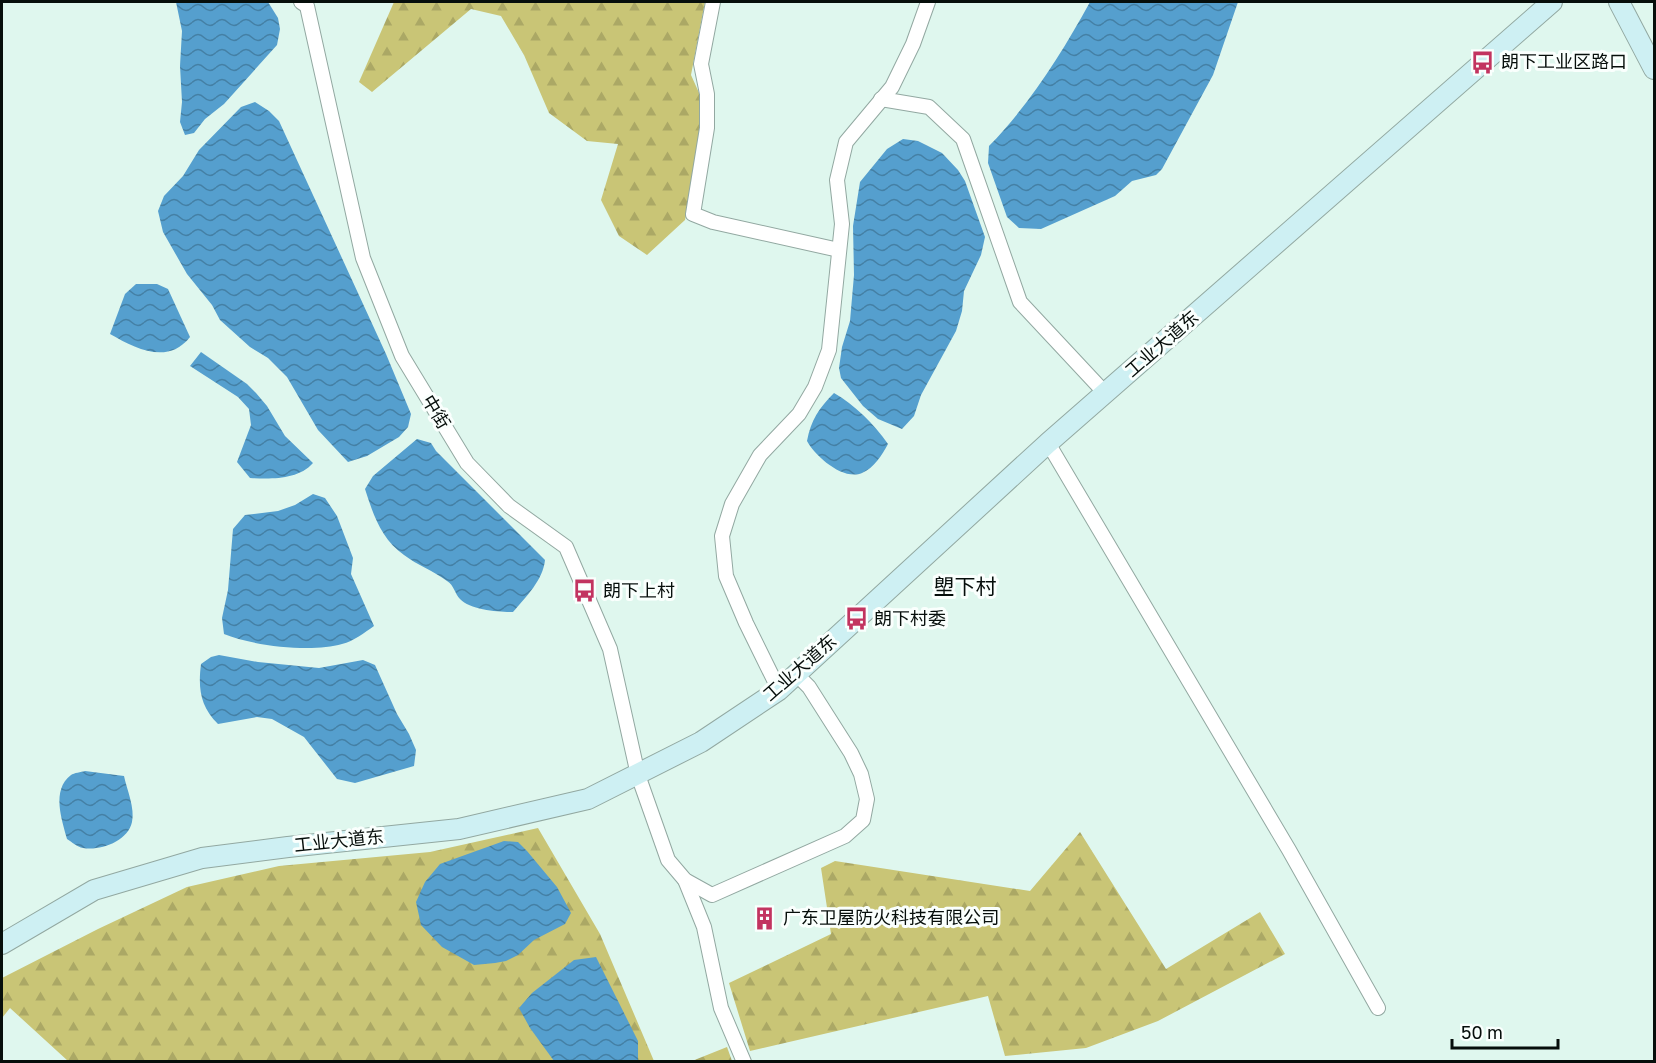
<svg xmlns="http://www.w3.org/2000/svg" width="1656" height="1063" font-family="'Golos Text','Noto Sans SC',sans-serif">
  <defs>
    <pattern id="forest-firs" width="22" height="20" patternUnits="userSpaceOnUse" patternTransform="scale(1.5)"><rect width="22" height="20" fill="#c9c576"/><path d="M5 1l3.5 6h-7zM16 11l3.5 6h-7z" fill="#aba865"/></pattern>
    <pattern id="water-waves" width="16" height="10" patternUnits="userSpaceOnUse" patternTransform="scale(1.5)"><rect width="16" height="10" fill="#559fce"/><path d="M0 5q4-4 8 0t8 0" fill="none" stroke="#4480a5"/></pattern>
  </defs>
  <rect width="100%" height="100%" fill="#dff7ee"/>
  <g fill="url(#forest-firs)">
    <path d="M 394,2 L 705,2 L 691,75 L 700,95 L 702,139 L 685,220 L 647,255 L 619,236 L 601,200 L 618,144 L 587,141 L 549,113 L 524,55 L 501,16 L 471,9 L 372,92 L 359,82 Z"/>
    <path d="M 538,828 L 600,934 L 654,1061 L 68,1061 L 10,1008 L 2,1018 L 2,978 L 98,929 L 187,887 L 279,866 L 430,852 Z"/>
    <path d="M 1080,832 L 1166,969 L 1260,912 L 1285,954 L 1158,1021 L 1086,1048 L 1005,1056 L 988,996 L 750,1051 L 729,983 L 831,934 L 821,868 L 835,861 L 1030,891 Z"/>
    <path d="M 727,1047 L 732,1061 L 692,1061 Z"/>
  </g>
  <g fill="url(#water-waves)">
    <path d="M 176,2 L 268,2 L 278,18 L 280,29 L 277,45 L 224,104 L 205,119 L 194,133 L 185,135 L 180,122 L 182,102 L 180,66 L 182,31 Z"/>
    <path d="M 1090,2 L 1238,2 L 1213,75 L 1162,169 L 1156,175 L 1132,181 L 1115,196 L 1041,229 L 1019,228 L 1007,217 L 988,163 L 989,146 C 1030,104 1062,53 1090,2 Z"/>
    <path d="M 255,102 L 269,111 L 279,121 L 386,354 L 411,414 L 408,427 L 399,437 L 367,456 L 348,462 L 318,430 L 287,377 L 268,358 L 250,347 L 220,320 L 212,305 L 187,274 L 163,232 L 158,211 L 164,196 L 183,176 L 199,150 L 241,107 Z"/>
    <path d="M 903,139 L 918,141 L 942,153 L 958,170 L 965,181 L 985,237 L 981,255 L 964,291 L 962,311 L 956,331 L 921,395 L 914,416 L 902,429 L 878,419 L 863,406 L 841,378 L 839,368 L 842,347 L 850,321 L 854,275 L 853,226 L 860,182 L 887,149 Z"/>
    <path d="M 136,284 L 157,284 L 168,289 L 190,337 C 168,365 136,349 110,334 L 125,294 Z"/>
    <path d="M 201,352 L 247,384 L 256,393 L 267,406 L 285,436 L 313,463 C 298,480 271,479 250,478 L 237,462 L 251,425 L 249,409 L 238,397 L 190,366 Z"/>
    <path d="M 834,393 C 855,405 874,424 888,444 C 882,455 874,468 862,473 C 843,481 815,456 807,441 C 811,420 819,408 834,393 Z"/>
    <path d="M 417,439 L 431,443 L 436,451 L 545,560 C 543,580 526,597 513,612 C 499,612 470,610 460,599 C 455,594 454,585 447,581 C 434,571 417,565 404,555 C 381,539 373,514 365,489 L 373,476 Z"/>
    <path d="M 313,494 L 325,498 L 337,516 L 353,558 L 351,574 L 374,626 C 364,633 354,641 342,644 C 312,653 253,646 224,634 L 222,618 L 228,590 L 233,529 L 245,515 L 278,511 L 295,505 Z"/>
    <path d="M 219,655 L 258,662 L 319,668 L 363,660 L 375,665 L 397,714 L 409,734 L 416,750 L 414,766 L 355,783 L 337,779 L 304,737 L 272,719 L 257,717 L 218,724 C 200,706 198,688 201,664 L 211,657 Z"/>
    <path d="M 85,771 L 124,776 C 127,790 135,808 132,822 C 128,841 101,851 83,848 C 77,847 72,842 67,839 C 62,820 51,790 71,775 C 74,773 81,772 85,771 Z"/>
    <path d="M 504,841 L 518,842 L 527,851 L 557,887 L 571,913 L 565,924 L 534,940 L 518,955 L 506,961 L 495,963 L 474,965 L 467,961 L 442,947 L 421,925 L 416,902 L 425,882 L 440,864 Z"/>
    <path d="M 596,957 L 638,1041 L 638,1061 L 554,1061 L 530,1028 L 519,1008 L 532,993 L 574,960 Z"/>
  </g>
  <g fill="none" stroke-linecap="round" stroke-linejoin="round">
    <defs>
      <g id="street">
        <path d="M 301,2 L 307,6 L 363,258 L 402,356 L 467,463 L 509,506 L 566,547 L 610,649 L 638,775 L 668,860 L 685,880 L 712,895 L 845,836 L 863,820 L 867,799 L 861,774 L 851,753 L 809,687 L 796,674"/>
        <path d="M 713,2 L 701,64 L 707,94 L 707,128 L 693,214 L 713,222 L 839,250"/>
        <path d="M 881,99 L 929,107 L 963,139 L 1020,302 L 1105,393"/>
        <path d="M 1048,443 L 1289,850 L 1378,1008"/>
        <path d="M 779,690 L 746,623 L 726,576 L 722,536 L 732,504 L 760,455 L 799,414 L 815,387 L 829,350 L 842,224 L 837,180 L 846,142 L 892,87 L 913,44 L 928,2"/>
        <path d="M 685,880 L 704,927 L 721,1008 L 744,1062"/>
      </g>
      <g id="secondary">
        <path d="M 1619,2 L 1654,69"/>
        <path d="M 2,944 L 94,890 L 202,858 L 288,847 L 459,829 L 588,799 L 701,742 L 779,690 L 1048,443 L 1552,2"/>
      </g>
    </defs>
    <use href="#street" stroke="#92a8a1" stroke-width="16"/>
    <use href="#secondary" stroke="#92a8a1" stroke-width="22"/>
    <use href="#street" stroke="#fff" stroke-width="14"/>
    <use href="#secondary" stroke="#cef0f3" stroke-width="20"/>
  </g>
  <defs>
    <symbol id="bus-bare" viewBox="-9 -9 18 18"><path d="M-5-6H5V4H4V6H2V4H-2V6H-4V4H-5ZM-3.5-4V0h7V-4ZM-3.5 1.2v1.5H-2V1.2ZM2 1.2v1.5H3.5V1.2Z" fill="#c23460" stroke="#fafffd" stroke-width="2.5" paint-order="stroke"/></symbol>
    <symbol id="building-bare" viewBox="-9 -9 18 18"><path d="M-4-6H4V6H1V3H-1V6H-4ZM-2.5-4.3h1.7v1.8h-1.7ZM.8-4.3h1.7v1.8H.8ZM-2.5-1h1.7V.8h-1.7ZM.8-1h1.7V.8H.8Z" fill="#c23460" stroke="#fafffd" stroke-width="2.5" paint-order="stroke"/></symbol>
  </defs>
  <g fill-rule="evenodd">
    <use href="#bus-bare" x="1466" y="46" width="33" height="33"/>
    <use href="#bus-bare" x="568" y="574" width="33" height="33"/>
    <use href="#bus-bare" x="840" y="602" width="33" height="33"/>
    <use href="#building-bare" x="748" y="902" width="33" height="33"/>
  </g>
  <g text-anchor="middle" stroke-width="6" stroke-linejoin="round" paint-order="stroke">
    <g font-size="18" fill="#060e0b" stroke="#fafffd" text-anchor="start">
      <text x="1501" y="68">朗下工业区路口</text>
      <text x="603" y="597">朗下上村</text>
      <text x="874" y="625">朗下村委</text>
      <text x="783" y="924">广东卫屋防火科技有限公司</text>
    </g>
    <g font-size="18" fill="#060e0b" stroke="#fafffd">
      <text transform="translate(1162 344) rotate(-41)" y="6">工业大道东</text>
      <text transform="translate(436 412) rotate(59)" y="6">中街</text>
      <text transform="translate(800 668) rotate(-41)" y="6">工业大道东</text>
      <text transform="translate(339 841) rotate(-6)" y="6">工业大道东</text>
    </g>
    <g font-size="21" fill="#060e0b" stroke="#fafffd">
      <text x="965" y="594">塱下村</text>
    </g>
  </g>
  <rect width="1656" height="1063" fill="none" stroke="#060e0b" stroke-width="6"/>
  <path d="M1452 1039v9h106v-9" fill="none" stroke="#060e0b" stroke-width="3"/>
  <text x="1461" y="1039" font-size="18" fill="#060e0b" stroke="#fafffd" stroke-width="4.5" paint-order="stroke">50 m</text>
</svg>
